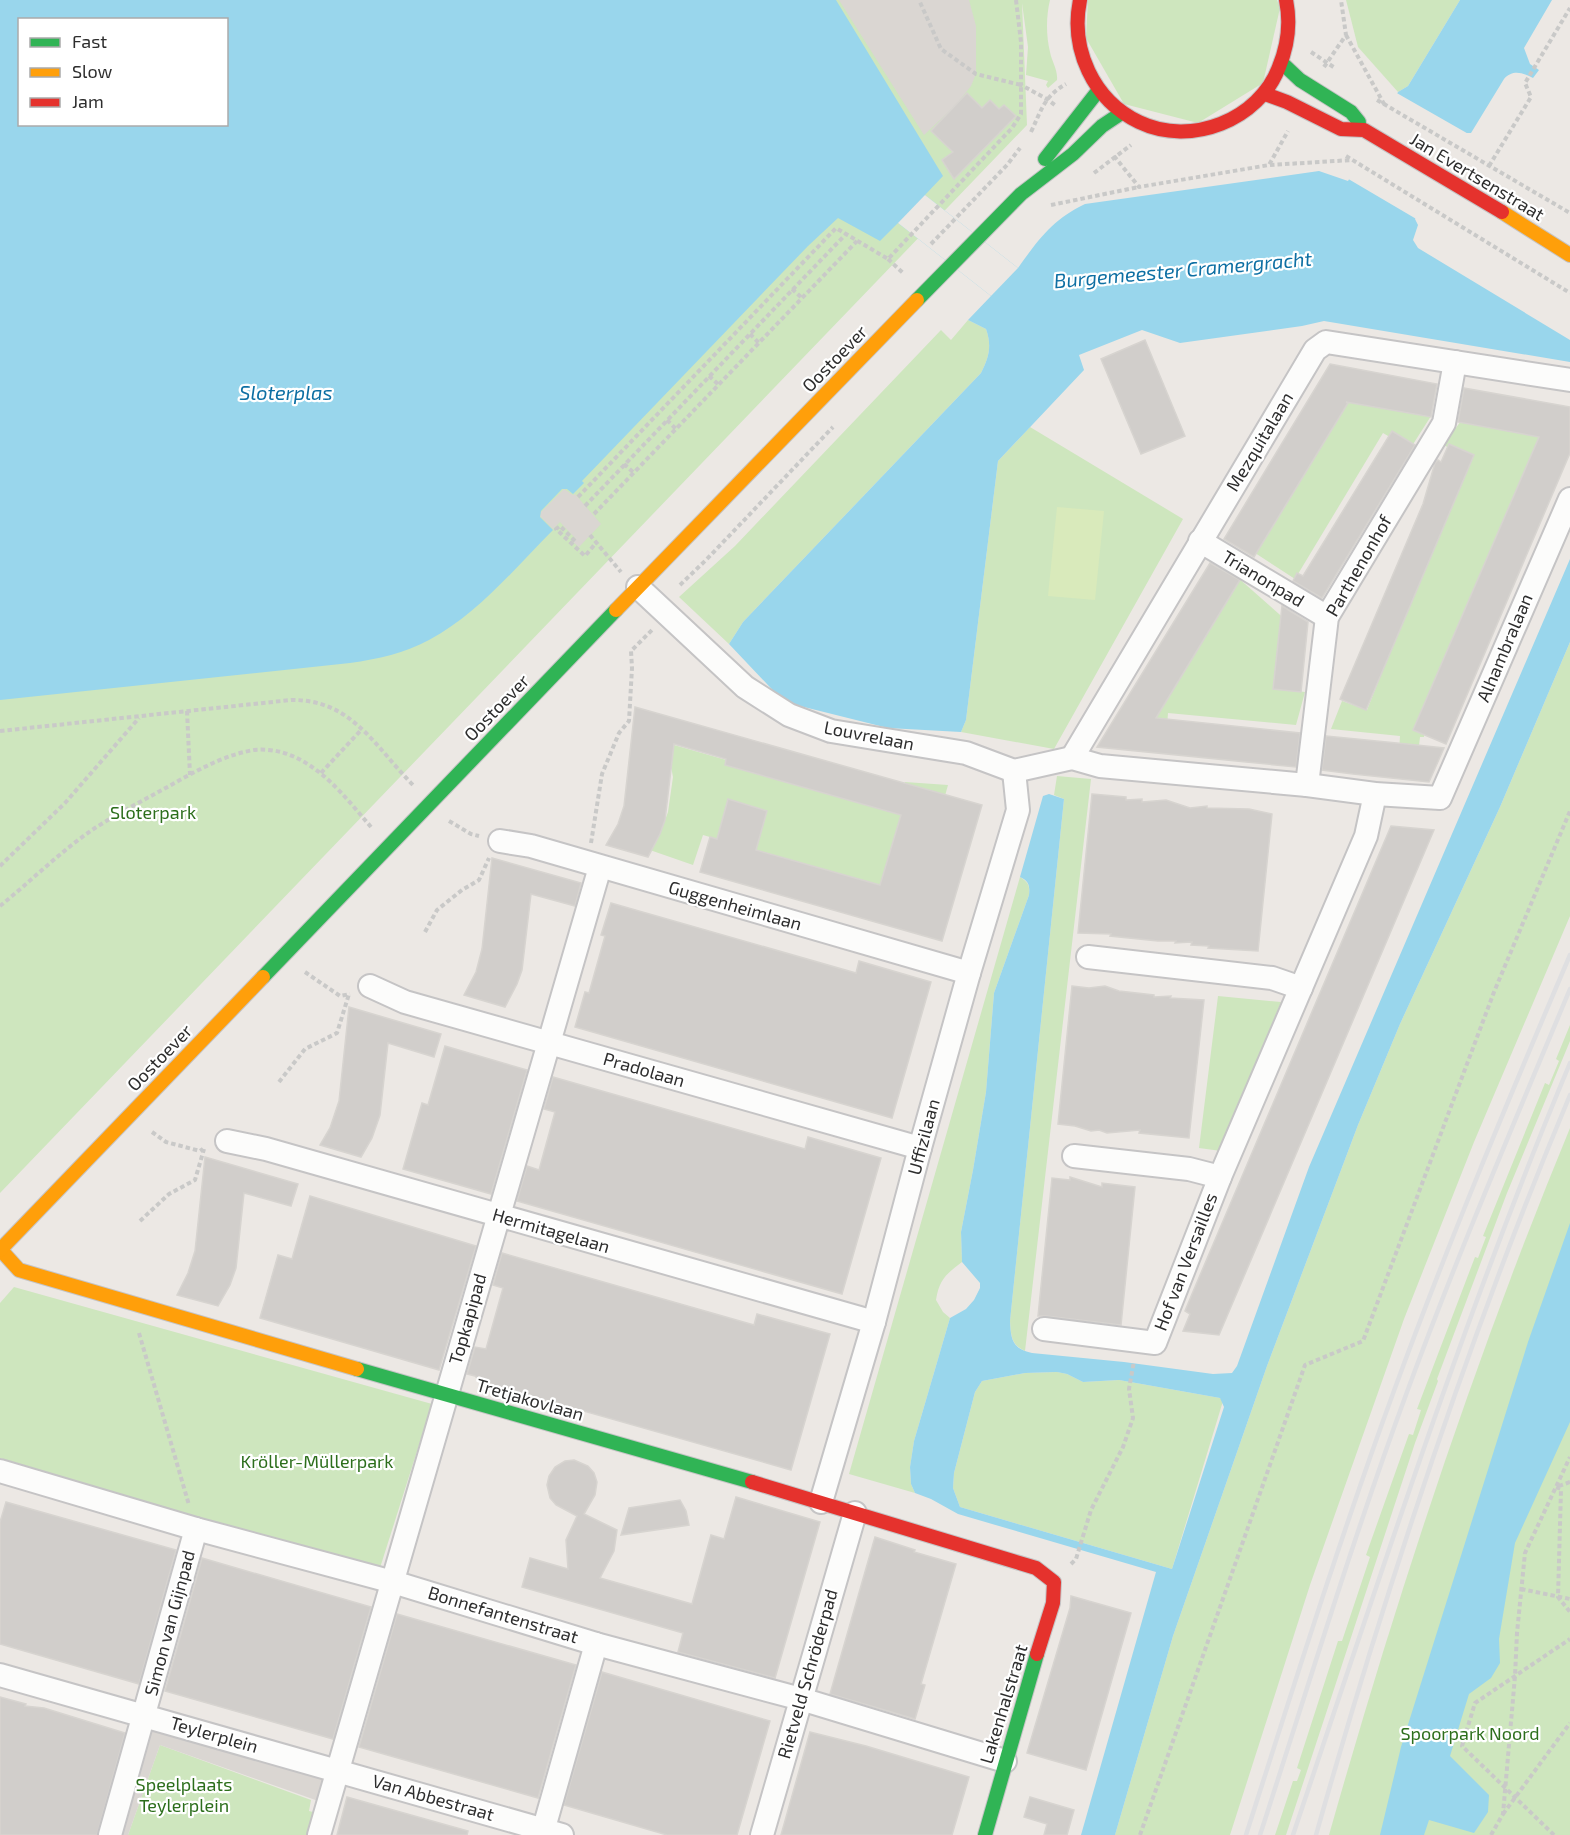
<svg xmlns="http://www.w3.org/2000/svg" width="1570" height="1835" font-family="'Exo 2',sans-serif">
  <rect width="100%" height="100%" fill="#ece8e4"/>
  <g fill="#cee6be">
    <path d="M 806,0 L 1050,0 C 1046,16 1046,36 1050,52 C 1052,62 1058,70 1057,80 L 1048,88 L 1046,85 L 1048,81 L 1026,75 L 1028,47 L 1022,3 L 1027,125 L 0,1193 L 0,678 Z"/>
    <path d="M 1088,0 L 1277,0 L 1280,8 L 1263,83 L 1198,123 L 1124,104 L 1086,38 Z"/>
    <path d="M 1346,0 L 1460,0 L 1408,86 L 1398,92 L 1358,47 Z"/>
    <path d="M 968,320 L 986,329 C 992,346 989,357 981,373 L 743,622 L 729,644 L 679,597 L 735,546 L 941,330 L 951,340 Z"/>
    <path d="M 1343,398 L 1431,416 L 1410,449 L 1383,433 L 1295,579 L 1252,551 Z"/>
    <path d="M 1464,417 L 1556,424 L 1425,728 L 1424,737 L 1420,737 L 1418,754 L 1399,752 L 1400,736 L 1331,729 L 1342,701 L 1367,710 L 1468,456 L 1443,445 Z"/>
    <path d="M 1030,427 L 1183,519 L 1054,749 L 961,732 L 966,720 L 998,461 Z"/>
    <path d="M 1236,576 L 1288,622 L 1280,689 L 1305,692 L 1296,725 L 1168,713 L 1167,727 L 1145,725 Z"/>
    <path d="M 1570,642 L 1570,916 L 1474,1142 L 1404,1319 L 1310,1585 L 1230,1835 L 1115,1835 L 1173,1636 L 1267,1366 L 1358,1125 L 1400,1024 L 1500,807 Z"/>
    <path d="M 674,745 L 897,809 L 905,782 L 948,785 L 910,922 L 875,885 L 703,835 L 693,865 L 647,849 L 660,834 L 668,812 L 673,777 L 670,761 Z"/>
    <path d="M 1057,776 L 1091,779 L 1025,1351 C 1011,1345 1011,1335 1010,1321 L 1064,799 L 1054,795 Z"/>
    <path d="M 1020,877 C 1028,882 1030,885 1029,895 L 994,993 L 986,1092 L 973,1170 L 961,1232 L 962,1262 C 946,1274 939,1280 936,1300 L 943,1312 L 950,1318 L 914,1441 L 910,1467 L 911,1484 L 915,1493 L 849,1474 Z"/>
    <path d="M 1218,996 L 1281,1002 L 1221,1151 L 1199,1148 Z"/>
    <path d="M 1570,1025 L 1570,1041 L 1507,1193 L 1437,1379 L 1438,1381 L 1415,1443 L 1286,1835 L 1275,1835 L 1293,1781 L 1297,1781 L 1301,1770 L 1297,1768 L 1338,1641 L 1342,1641 L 1370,1557 L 1366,1555 L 1409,1434 L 1413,1435 L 1421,1410 L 1417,1409 L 1475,1257 L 1478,1258 L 1486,1237 L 1483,1236 L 1545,1083 L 1549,1085 L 1559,1061 L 1556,1059 Z"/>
    <path d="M 1570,1128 L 1570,1835 L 1329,1835 C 1397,1595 1475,1358 1570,1128 Z"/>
    <path d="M 14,1287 L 432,1404 L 379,1571 L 0,1458 L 0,1303 Z"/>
    <path d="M 1057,1372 L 1067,1374 L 1083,1382 L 1119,1380 L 1220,1398 L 1223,1401 L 1172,1569 L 960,1507 L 953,1488 L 954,1473 L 975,1392 L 982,1381 L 1025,1373 Z"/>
    <path d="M 160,1745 L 311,1800 L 309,1811 L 321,1814 L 313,1835 L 128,1835 Z"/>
  </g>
  <path fill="#d9eabb" d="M 1057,507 L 1104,511 L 1095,600 L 1048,596 Z"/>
  <g fill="#dad6d2">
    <path d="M 839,0 L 969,0 L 976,26 L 976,74 L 971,86 L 955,106 L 924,135 Z"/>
    <path d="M 564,489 L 573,495 L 575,494 L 601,524 L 579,547 L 573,542 L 576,539 L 560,522 L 553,529 L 540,516 L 541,512 Z"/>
    <path d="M 145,1716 L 338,1771 L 324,1803 L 160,1745 L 128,1835 L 110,1835 Z"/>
  </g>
  <g fill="#99d6ec" fill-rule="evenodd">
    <path d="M 0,0 L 836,0 L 943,176 L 925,195 L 1018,268 C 1038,240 1053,219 1085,204 L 1319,171 L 1348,181 L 1398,92 L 1408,86 L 1460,0 L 1552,0 L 1524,48 L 1530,64 L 1539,70 L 1533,78 C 1523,73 1513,69 1504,79 L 1471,133 L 1465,133 L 1415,219 L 1418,225 L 1413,240 L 1418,248 L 1570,340 L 1570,362 L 1324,321 L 1302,326 L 1180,343 L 1142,330 L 1079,355 L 1084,370 L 998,461 L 966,720 L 961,732 L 888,728 L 784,702 L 729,644 L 743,622 L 981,373 C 989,357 992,346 986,329 L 968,320 L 991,296 L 898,223 L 880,241 L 838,218 L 808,246 L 582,481 L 584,483 L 573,494 L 567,489 L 562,489 L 541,511 L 540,517 L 553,530 C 514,569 478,614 429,640 C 405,653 378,659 350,663 L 0,700 ZM 20,20 L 226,20 L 226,124 L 20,124 Z"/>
    <path d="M 1570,559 L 1570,642 L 1500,807 L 1400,1024 L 1358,1125 L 1267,1366 L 1173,1636 L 1115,1835 L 1081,1835 L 1156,1572 L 958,1514 L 931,1499 L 915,1493 L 911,1484 L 910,1467 L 914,1441 L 950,1318 L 966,1309 L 974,1300 L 980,1288 L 980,1283 L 962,1262 L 961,1232 L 973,1170 L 986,1092 L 994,993 L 1029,895 C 1030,886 1029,881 1020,877 L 1043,796 L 1049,794 L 1064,799 L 1010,1321 C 1011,1340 1012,1348 1032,1353 L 1124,1362 L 1213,1374 L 1232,1373 L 1237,1366 L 1309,1167 ZM 1057,1372 L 1067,1374 L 1083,1382 L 1119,1380 L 1220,1398 L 1224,1407 L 1172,1569 L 960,1507 L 953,1488 L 954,1473 L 975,1392 L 982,1381 L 1025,1373 Z"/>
    <path d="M 1570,1223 L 1570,1422 L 1515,1543 L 1499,1639 L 1500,1663 L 1491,1678 L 1469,1694 L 1450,1756 L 1489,1795 L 1488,1812 L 1474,1833 L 1429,1820 L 1424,1835 L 1380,1835 L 1401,1747 L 1528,1342 Z"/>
  </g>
  <g fill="#ece8e4">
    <path d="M 1395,92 L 1472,136 L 1466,136 L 1418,220 L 1345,177 L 1346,177 Z"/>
    <path d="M 925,195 L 1018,268 L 991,296 L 898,223 Z"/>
  </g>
  <g fill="#d1cecb" stroke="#d7d4d0" stroke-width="1.5">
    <path d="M 967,93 L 982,108 L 990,100 L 999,109 L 1004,105 L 1016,116 L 954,179 L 942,160 L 953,152 L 931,131 Z"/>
    <path d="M 1145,340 L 1185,436 L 1141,454 L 1101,359 Z"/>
    <path d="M 1330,364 L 1437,384 L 1431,417 L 1346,402 L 1348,403 L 1254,557 L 1224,539 Z"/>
    <path d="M 1464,388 L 1570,407 L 1570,453 L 1446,744 L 1413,730 L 1539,437 L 1458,422 Z"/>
    <path d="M 1392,431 L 1415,445 L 1322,598 L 1293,581 L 1297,573 L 1303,576 Z"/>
    <path d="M 1449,444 L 1474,455 L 1366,710 L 1340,699 L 1423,504 L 1435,463 L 1438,460 L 1441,462 Z"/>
    <path d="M 1210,563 L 1240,580 L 1156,718 L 1300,733 L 1296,767 L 1097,747 Z"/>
    <path d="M 1282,606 L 1308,622 L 1301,692 L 1273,689 Z"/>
    <path d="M 635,707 L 982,805 L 942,941 L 700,872 L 710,837 L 717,839 L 728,799 L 767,811 L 756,850 L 880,885 L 901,815 L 725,765 L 726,759 L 674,744 L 665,820 L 660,834 L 648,857 L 606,845 L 618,824 L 624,806 Z"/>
    <path d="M 1326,736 L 1407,744 L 1444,748 L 1429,782 L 1353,774 L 1322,770 Z"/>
    <path d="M 1092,794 L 1126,797 L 1126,800 L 1142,799 L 1142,802 L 1166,800 L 1190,808 L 1207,806 L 1207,808 L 1249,809 L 1272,814 L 1258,951 L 1208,948 L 1209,946 L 1191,945 L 1192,942 L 1175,943 L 1176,941 L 1158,941 L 1110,936 L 1111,934 L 1078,933 Z"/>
    <path d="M 1391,826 L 1434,830 L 1219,1335 L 1183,1331 L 1190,1314 L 1185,1311 L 1192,1294 Z"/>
    <path d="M 492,858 L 581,883 L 575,906 L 531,894 L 522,970 L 517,984 L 505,1007 L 464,995 L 476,972 L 482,949 Z"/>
    <path d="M 611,903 L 856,973 L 859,961 L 931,982 L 892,1118 L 575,1027 L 585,992 L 589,993 L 605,936 L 601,935 Z"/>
    <path d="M 1072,986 L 1089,988 L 1105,986 L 1119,991 L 1154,995 L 1154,997 L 1171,996 L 1170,998 L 1204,1000 L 1189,1138 L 1139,1133 L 1140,1130 L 1107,1133 L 1099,1130 L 1091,1131 L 1075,1126 L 1058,1124 Z"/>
    <path d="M 349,1007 L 441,1034 L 434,1057 L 388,1043 L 380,1115 L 372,1138 L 361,1157 L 320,1145 L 330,1128 L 339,1101 Z"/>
    <path d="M 445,1046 L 527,1070 L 491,1194 L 403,1169 L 422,1103 L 428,1105 Z"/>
    <path d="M 553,1077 L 805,1149 L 808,1137 L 881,1158 L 842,1294 L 517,1201 L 527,1166 L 539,1170 L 555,1112 L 544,1109 Z"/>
    <path d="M 205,1157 L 298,1184 L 291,1206 L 244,1193 L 236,1268 L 230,1285 L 218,1306 L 177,1295 L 188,1273 L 195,1251 Z"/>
    <path d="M 1070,1177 L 1102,1187 L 1102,1183 L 1135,1187 L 1121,1325 L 1046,1316 L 1038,1316 L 1052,1178 L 1070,1180 Z"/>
    <path d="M 310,1196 L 476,1246 L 439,1370 L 260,1318 L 278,1255 L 292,1259 Z"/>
    <path d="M 502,1253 L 754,1325 L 757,1314 L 830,1334 L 791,1470 L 499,1387 L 480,1381 L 475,1376 L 467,1374 L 475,1347 L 486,1349 L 503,1288 L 493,1285 Z"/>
    <path d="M 574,1460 L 588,1466 L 594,1473 L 597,1482 L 595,1495 L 584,1514 L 617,1530 L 614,1551 L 600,1578 L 692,1604 L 711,1535 L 724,1539 L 736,1497 L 820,1522 L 775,1678 L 678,1652 L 683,1633 L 522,1587 L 530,1558 L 568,1569 L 566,1540 L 577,1516 L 556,1505 L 550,1498 L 547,1485 L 549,1476 L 555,1467 L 565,1461 Z"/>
    <path d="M 680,1500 L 686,1511 L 689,1525 L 621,1535 L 629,1508 Z"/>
    <path d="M 6,1502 L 176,1550 L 139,1684 L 0,1644 L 0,1522 Z"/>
    <path d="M 875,1537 L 915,1550 L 914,1552 L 956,1564 L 921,1684 L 925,1685 L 915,1719 L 830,1694 Z"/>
    <path d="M 202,1558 L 371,1607 L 333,1739 L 165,1691 Z"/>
    <path d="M 1071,1596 L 1131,1613 L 1086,1770 L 1027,1753 L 1070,1608 Z"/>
    <path d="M 397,1614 L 576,1665 L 538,1798 L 359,1747 Z"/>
    <path d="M 602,1672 L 770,1721 L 737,1835 L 667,1835 L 564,1805 Z"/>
    <path d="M 0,1697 L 26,1704 L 25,1706 L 44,1708 L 125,1733 L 97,1835 L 0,1835 Z"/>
    <path d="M 810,1732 L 866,1746 L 969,1777 L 952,1835 L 781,1835 Z"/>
    <path d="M 347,1797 L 468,1831 L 467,1835 L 337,1835 Z"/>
    <path d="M 1030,1797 L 1074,1810 L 1067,1835 L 1044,1835 L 1047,1824 L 1024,1817 Z"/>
  </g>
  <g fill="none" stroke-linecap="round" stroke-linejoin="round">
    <defs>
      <g id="street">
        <path d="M 1200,541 L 1327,617"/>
        <path d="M 638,587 L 745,687 L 789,715 L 831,731 L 966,753 L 1014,771 L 1072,758 L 1100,766 L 1307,785 L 1375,794 L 1440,798 L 1570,499"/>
        <path d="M 1072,758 L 1315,350 L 1326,342 L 1570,380"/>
        <path d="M 1307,785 L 1327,617 L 1444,423 L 1455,362"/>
        <path d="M 500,841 L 531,846 L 969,973"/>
        <path d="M 1088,957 L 1272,978 L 1301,988"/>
        <path d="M 370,986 L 405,1002 L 920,1148"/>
        <path d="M 227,1141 L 266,1149 L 874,1322"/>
        <path d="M 1074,1156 L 1189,1169 L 1220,1177"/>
        <path d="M 1044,1329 L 1155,1343 L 1220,1177 L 1366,836 L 1375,794"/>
        <path d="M 0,1471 L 196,1529 L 393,1582 L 596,1644 L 801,1699 L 1005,1761"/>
        <path d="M 821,1502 L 874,1322 L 920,1148 L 969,973 L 1018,810 L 1014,771"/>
        <path d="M 0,1675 L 562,1835"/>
        <path d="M 110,1835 L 196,1529"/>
        <path d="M 319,1835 L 600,867"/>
        <path d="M 542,1835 L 596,1644"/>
        <path d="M 762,1835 L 855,1513"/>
      </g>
      <g id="fast">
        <path d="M 1283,64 L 1300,80 L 1351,112 L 1359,122"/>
        <path d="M 1045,159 L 1098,91"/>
        <path d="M 917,300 L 1021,194 L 1073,154 L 1102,126 L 1120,114"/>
        <path d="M 263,977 L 616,610"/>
        <path d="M 357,1369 L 752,1482"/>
        <path d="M 985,1835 L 1037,1654"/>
      </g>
      <g id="slow">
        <path d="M 1502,212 L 1570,255"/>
        <path d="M 616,610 L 917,300"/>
        <path d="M 0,1249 L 19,1270 L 357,1369"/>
        <path d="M 0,1250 L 263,977"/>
      </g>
      <g id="jam">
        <path d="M 1080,0 C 1070,49 1093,100 1139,122 C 1191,147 1259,120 1279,67 C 1288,45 1291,24 1286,0"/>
        <path d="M 1265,94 L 1287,102 L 1341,129 L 1364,130 L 1502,212"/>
        <path d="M 752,1482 L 1036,1568 L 1054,1582 L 1053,1603 L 1037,1654"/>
      </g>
    </defs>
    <use href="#street" stroke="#c5c4c5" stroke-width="26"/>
    <use href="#fast" stroke="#c5c4c5" stroke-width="16"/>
    <use href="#slow" stroke="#c5c4c5" stroke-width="16"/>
    <use href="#jam" stroke="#c5c4c5" stroke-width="16"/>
    <g stroke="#c9c9c8" stroke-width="4" stroke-dasharray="4.5 3" stroke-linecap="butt">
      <path d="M 1016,0 L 1021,42 L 1021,85 L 1047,99 L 1056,106"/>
      <path d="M 1346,35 L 1384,104"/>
      <path d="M 1311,52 L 1335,68"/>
      <path d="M 1324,67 L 1346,35 L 1341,0"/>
      <path d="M 1377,100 L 1570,213"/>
      <path d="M 1031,132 C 1041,111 1044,96 1066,84"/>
      <path d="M 1114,156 L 1139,187 L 1269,165 L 1288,131"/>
      <path d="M 1346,156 L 1570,293"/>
      <path d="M 1270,165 L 1352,160"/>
      <path d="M 1489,166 L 1531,97 L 1525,83 L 1570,8"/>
      <path d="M 1094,173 L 1131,145"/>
      <path d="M 1051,205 L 1139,187"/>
      <path d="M 931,244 L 1007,165 L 1020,148"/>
      <path d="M 888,259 L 903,273"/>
      <path d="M 792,289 L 802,298"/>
      <path d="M 750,334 L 759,343"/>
      <path d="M 709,376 L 719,385"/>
      <path d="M 667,420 L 676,429"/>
      <path d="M 624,464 L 634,473"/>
      <path d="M 578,497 L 836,228 L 846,234"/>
      <path d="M 585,506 L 846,234 L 888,259 L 1012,128 L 1021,114 L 1021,85 L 976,74 L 941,49 L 919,0"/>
      <path d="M 594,514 L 857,241"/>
      <path d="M 590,535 L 621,572"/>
      <path d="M 575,541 L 560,526 L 556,529 L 585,556 L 596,543"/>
      <path d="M 680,585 L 707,559 L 833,427"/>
      <path d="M 187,711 L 190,775"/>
      <path d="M 0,731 L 291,700 C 352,699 375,747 414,786"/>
      <path d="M 321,773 L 361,730"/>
      <path d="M 449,821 L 471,834 L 479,836"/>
      <path d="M 591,843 L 602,774 L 619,733 L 629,721 L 632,668 L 631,651 L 654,628"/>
      <path d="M 0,866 L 65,803 L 139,718"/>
      <path d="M 0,906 C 31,881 62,850 95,828 C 117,814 140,802 162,790 C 191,774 222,755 254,750 C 263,749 273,750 281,752 C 320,763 346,798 371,827"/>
      <path d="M 425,932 L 437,910 L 462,890 L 479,880 L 489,858"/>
      <path d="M 305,972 L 340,996 L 350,994"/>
      <path d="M 279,1082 L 305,1049 L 337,1033 L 349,994"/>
      <path d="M 152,1132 L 166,1142 L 200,1151 L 203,1149"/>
      <path d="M 140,1221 L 169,1194 L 195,1180 L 204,1149"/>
      <path d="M 139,1333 L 189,1505"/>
      <path d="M 1570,1482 L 1556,1487 L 1561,1489 L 1558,1597 L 1570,1612"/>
      <path d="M 1071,1564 L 1076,1559 L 1091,1510 L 1123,1447 L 1133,1418 L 1129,1389 L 1134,1361"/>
      <path d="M 1521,1589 L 1570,1599"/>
      <path d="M 1503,1814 L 1570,1723"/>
      <path d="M 1140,1835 L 1305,1365 L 1363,1341 L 1494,992 L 1570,811"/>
      <path d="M 1491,1835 L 1503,1814 L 1515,1676 L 1517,1633 L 1525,1553 L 1570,1457"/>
      <path d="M 1554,1835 L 1462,1746 L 1475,1703 L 1570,1639"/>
    </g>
    <use href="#street" stroke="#fcfcfb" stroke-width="22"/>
    <use href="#fast" stroke="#30b455" stroke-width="14"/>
    <use href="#slow" stroke="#ff9f0a" stroke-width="14"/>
    <use href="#jam" stroke="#e5322d" stroke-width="14"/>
    <g stroke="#dfdfe1" stroke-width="4.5">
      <path d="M 1246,1835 C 1294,1685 1341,1535 1395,1388 C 1449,1241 1509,1098 1570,955"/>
      <path d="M 1260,1835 C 1308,1687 1353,1538 1407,1392 C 1457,1256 1514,1123 1570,989"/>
      <path d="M 1293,1835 C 1380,1576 1464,1316 1570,1063"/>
      <path d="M 1316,1835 C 1387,1584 1469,1336 1570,1095"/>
    </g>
  </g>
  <g text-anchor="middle" stroke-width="4.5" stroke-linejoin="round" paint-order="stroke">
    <g font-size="18" fill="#2e2e2e" stroke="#fff">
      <text transform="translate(1477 177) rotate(31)" y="6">Jan Evertsenstraat</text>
      <text transform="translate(835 359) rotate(-46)" y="6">Oostoever</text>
      <text transform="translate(1260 442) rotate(-59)" y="6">Mezquitalaan</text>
      <text transform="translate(1359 566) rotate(-60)" y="6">Parthenonhof</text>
      <text transform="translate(1263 579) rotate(31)" y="6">Trianonpad</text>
      <text transform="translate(1505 648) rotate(-67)" y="6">Alhambralaan</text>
      <text transform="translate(497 708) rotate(-46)" y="6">Oostoever</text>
      <text transform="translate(869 736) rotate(11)" y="6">Louvrelaan</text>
      <text transform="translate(735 906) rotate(16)" y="6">Guggenheimlaan</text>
      <text transform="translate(160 1058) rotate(-46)" y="6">Oostoever</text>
      <text transform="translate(644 1070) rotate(16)" y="6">Pradolaan</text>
      <text transform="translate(924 1137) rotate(-75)" y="6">Uffizilaan</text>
      <text transform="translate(551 1231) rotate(16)" y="6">Hermitagelaan</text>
      <text transform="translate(1186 1262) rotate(-69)" y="6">Hof van Versailles</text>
      <text transform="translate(468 1319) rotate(-74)" y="6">Topkapipad</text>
      <text transform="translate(530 1400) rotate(16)" y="6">Tretjakovlaan</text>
      <text transform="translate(503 1615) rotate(17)" y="6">Bonnefantenstraat</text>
      <text transform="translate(170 1623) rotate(-75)" y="6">Simon van Gijnpad</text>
      <text transform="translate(808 1674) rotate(-74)" y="6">Rietveld Schröderpad</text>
      <text transform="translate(1004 1704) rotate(-73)" y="6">Lakenhalstraat</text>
      <text transform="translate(214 1735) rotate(16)" y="6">Teylerplein</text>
      <text transform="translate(433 1798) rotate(16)" y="6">Van Abbestraat</text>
    </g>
    <g font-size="18" fill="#2c6e1b" stroke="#fff">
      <text x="153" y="819">Sloterpark</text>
      <text x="317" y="1468">Kröller-Müllerpark</text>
      <text x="1470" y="1740">Spoorpark Noord</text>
      <text x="184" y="1791">Speelplaats<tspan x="184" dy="21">Teylerplein</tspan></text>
    </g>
    <g font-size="20" font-style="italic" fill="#0d6fa3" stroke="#fff">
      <text transform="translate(1183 270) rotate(-5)" y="7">Burgemeester Cramergracht</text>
      <text x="286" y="400">Sloterplas</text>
    </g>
  </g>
  <rect x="18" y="18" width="210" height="108" fill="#ffffff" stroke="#ababab" stroke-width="1.5"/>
  <rect x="30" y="38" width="30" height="9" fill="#30b455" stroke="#ababab" stroke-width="1.5"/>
  <text x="72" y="48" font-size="18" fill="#2e2e2e">Fast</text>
  <rect x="30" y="68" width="30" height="9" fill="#ff9f0a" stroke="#ababab" stroke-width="1.5"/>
  <text x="72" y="78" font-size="18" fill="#2e2e2e">Slow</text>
  <rect x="30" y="98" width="30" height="9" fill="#e5322d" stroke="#ababab" stroke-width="1.5"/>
  <text x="72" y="108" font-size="18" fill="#2e2e2e">Jam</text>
</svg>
